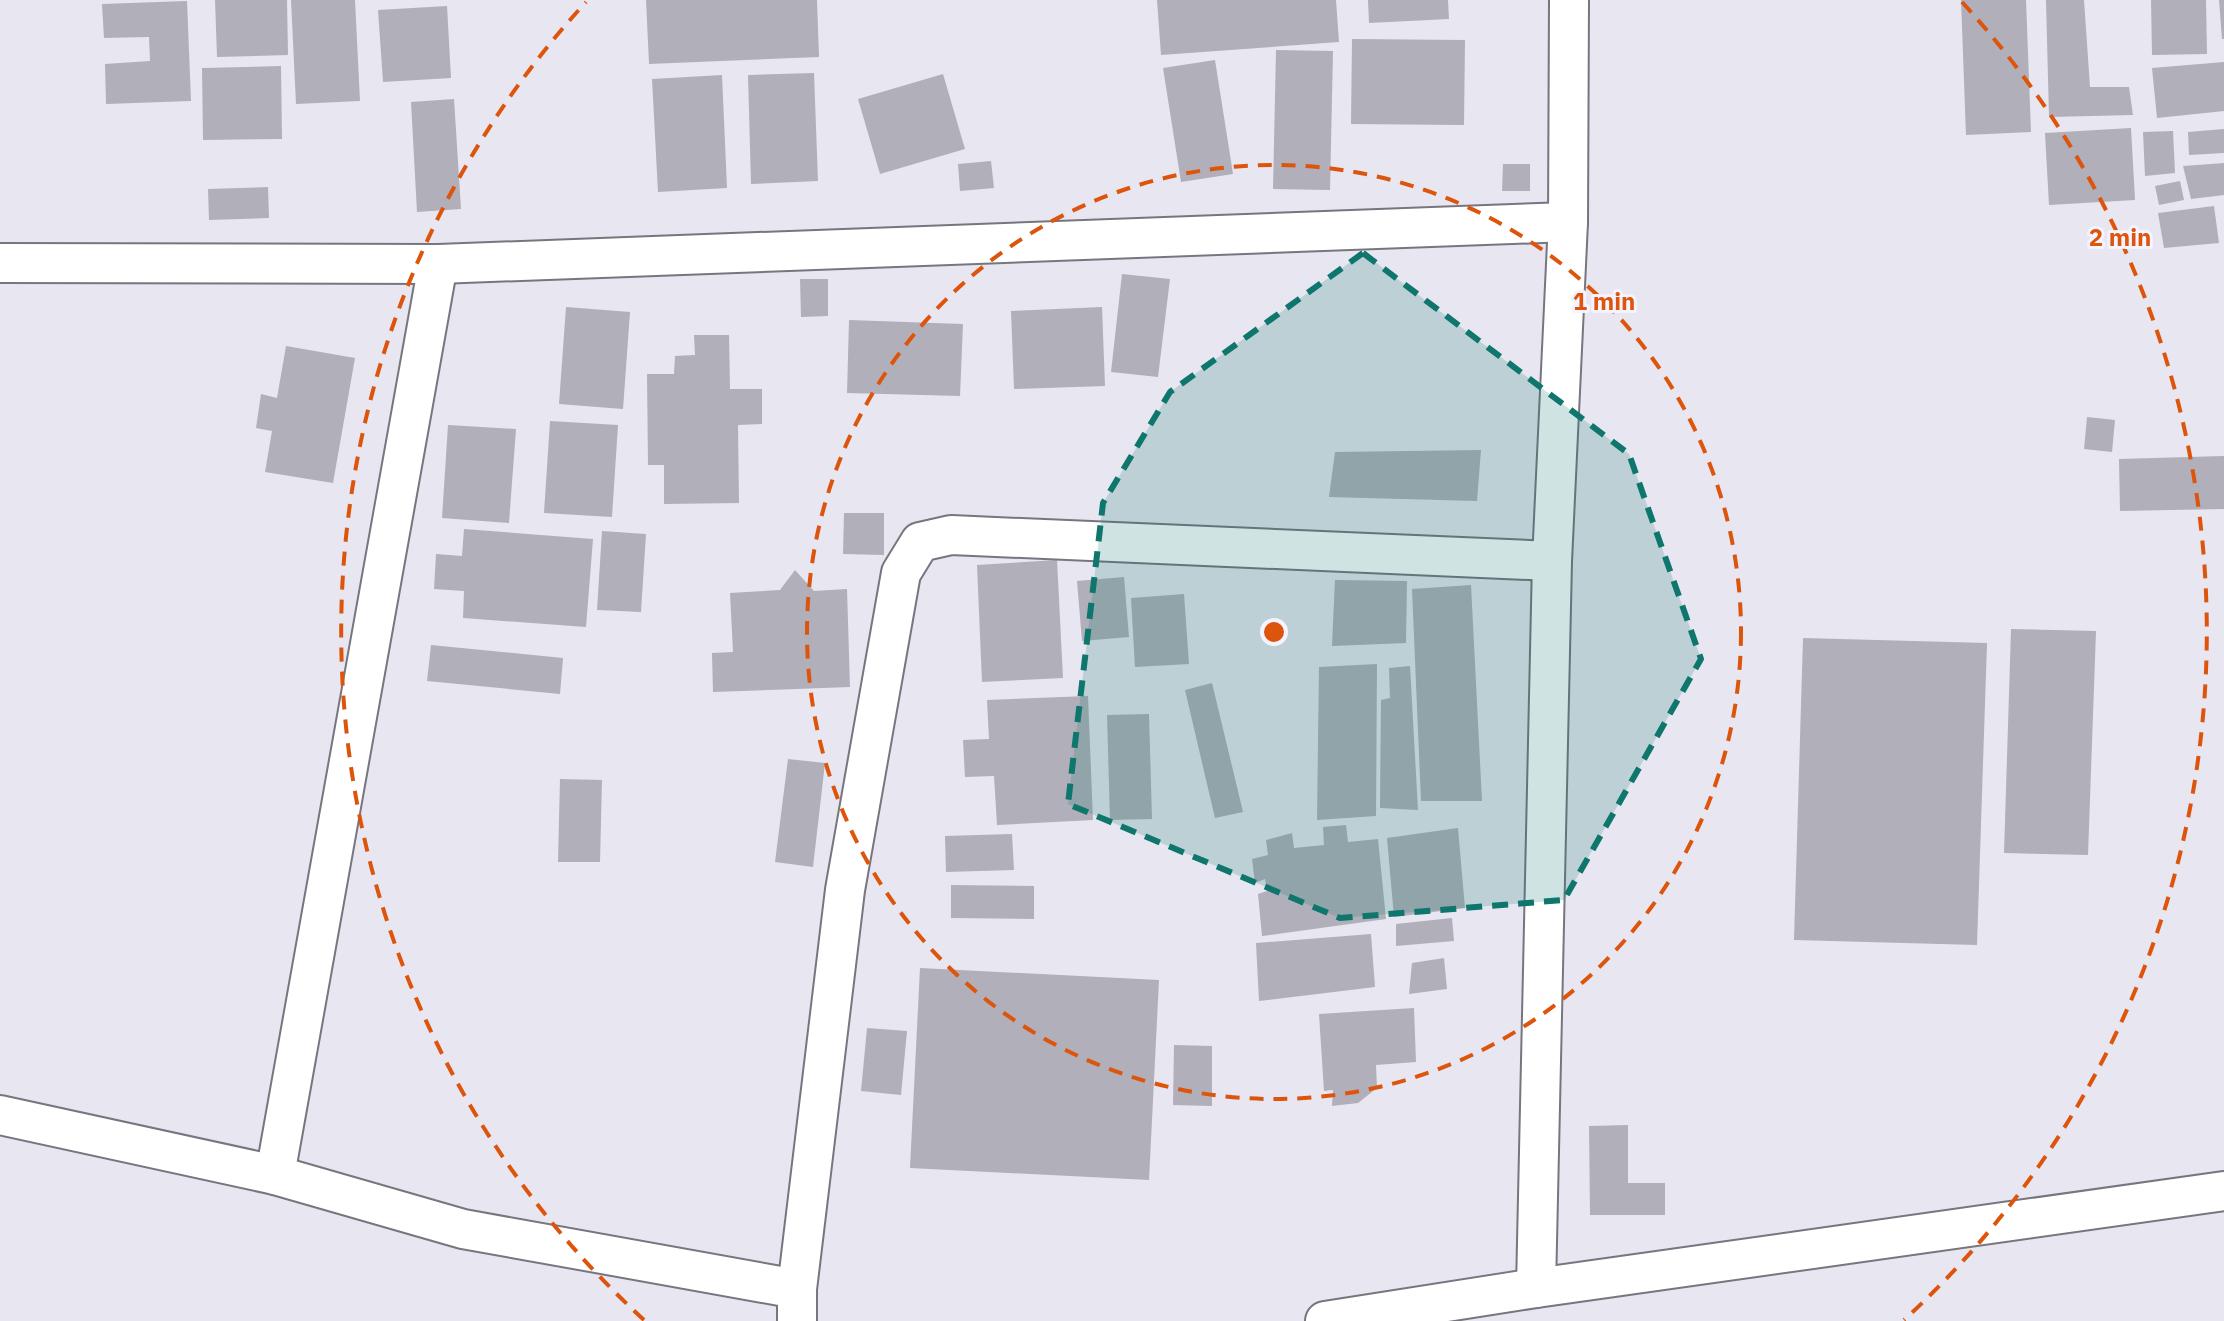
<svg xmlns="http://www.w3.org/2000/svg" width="2224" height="1321" font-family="'IBM Plex Sans',sans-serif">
  <rect width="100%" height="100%" fill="#e8e6f0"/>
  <g fill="#b1afb9">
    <path d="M 215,0 L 287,0 L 288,55 L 217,57 Z"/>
    <path d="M 291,0 L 355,0 L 360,101 L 296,104 Z"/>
    <path d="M 646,0 L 817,0 L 819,57 L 649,64 Z"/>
    <path d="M 1157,0 L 1336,0 L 1339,42 L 1161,55 Z"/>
    <path d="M 1368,0 L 1448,0 L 1449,19 L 1369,23 Z"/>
    <path d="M 1961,0 L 2026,0 L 2031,132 L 1966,135 Z"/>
    <path d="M 2046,0 L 2084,0 L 2090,87 L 2129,87 L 2133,115 L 2049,117 Z"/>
    <path d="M 2151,0 L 2206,0 L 2207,54 L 2152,55 Z"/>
    <path d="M 2219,0 L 2224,0 L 2224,39 L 2222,39 Z"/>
    <path d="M 187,1 L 191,101 L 106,104 L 105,64 L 150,61 L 149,37 L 104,38 L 102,4 Z"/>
    <path d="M 447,6 L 451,78 L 383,82 L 378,10 Z"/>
    <path d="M 1352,39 L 1465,40 L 1464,125 L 1351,124 Z"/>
    <path d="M 1276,50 L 1333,51 L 1330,190 L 1273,189 Z"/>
    <path d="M 1215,60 L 1233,174 L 1181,182 L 1163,68 Z"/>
    <path d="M 2224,62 L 2224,111 L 2157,118 L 2152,68 Z"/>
    <path d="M 281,66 L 282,139 L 203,140 L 202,68 Z"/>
    <path d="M 814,73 L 818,181 L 751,184 L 748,75 Z"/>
    <path d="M 943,74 L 965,149 L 880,174 L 858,99 Z"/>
    <path d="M 722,75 L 727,188 L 658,192 L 652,79 Z"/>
    <path d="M 454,99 L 461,209 L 417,212 L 411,102 Z"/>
    <path d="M 2131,128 L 2135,200 L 2049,205 L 2045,133 Z"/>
    <path d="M 2224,129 L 2224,153 L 2189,155 L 2188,132 Z"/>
    <path d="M 2173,131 L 2175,173 L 2145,176 L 2143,132 Z"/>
    <path d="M 991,161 L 994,188 L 960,191 L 958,164 Z"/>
    <path d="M 2224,163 L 2224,195 L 2191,199 L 2183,166 Z"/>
    <path d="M 1503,164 L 1530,164 L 1530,191 L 1502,191 Z"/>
    <path d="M 2180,181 L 2184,200 L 2159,205 L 2155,186 Z"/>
    <path d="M 268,187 L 269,218 L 209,220 L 208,189 Z"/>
    <path d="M 2214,206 L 2219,243 L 2164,248 L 2158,213 Z"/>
    <path d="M 1122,274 L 1170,279 L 1158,377 L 1111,372 Z"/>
    <path d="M 800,279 L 828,279 L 828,316 L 801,317 Z"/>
    <path d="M 566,307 L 630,312 L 623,409 L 559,404 Z"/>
    <path d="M 1102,307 L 1105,386 L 1014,389 L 1011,311 Z"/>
    <path d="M 849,320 L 963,324 L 960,396 L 847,393 Z"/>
    <path d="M 694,335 L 729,335 L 730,389 L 762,389 L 762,424 L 738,425 L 739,503 L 664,504 L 664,465 L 648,465 L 647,374 L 674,374 L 675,356 L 695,355 Z"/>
    <path d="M 286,346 L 355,358 L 333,483 L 265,472 L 272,431 L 256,428 L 261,394 L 277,398 Z"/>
    <path d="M 2087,417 L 2115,420 L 2112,452 L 2084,449 Z"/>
    <path d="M 550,421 L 618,425 L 612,517 L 544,513 Z"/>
    <path d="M 448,425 L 516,429 L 509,523 L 442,518 Z"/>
    <path d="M 1481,450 L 1477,501 L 1329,497 L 1335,452 Z"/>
    <path d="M 2224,456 L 2224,509 L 2120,511 L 2119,459 Z"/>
    <path d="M 844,513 L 884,513 L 884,555 L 843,554 Z"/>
    <path d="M 464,529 L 593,539 L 586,627 L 463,618 L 464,591 L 434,589 L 436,554 L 462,556 Z"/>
    <path d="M 602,531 L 646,534 L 641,612 L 597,610 Z"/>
    <path d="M 1057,560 L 1063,678 L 982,682 L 977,565 Z"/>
    <path d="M 795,570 L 814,591 L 847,589 L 850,687 L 713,692 L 712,653 L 733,652 L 730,593 L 780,590 Z"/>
    <path d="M 1124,577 L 1129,637 L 1082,641 L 1077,581 Z"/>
    <path d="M 1335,580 L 1407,581 L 1406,643 L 1332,646 Z"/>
    <path d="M 1471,585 L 1482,801 L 1421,801 L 1412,589 Z"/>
    <path d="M 1184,594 L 1189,664 L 1135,667 L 1131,598 Z"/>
    <path d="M 2011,629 L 2096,631 L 2088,855 L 2004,853 Z"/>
    <path d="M 1803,638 L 1987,643 L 1977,945 L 1794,940 Z"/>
    <path d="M 431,645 L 563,658 L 560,694 L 427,681 Z"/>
    <path d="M 1377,664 L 1376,816 L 1317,820 L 1319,667 Z"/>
    <path d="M 1410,666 L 1418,810 L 1380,808 L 1381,700 L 1390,698 L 1389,668 Z"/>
    <path d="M 1212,683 L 1243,812 L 1215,818 L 1185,690 Z"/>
    <path d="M 1088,696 L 1093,820 L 997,825 L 994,776 L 965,777 L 963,740 L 989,739 L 987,700 Z"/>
    <path d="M 1149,714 L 1152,819 L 1110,820 L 1107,715 Z"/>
    <path d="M 788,759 L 825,763 L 813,867 L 775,862 Z"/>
    <path d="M 560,779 L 602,780 L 600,862 L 558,862 Z"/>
    <path d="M 1346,825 L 1348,842 L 1378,839 L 1386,919 L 1262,936 L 1258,894 L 1267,891 L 1265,879 L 1255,883 L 1252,859 L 1268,855 L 1266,840 L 1292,833 L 1294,848 L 1324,845 L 1323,827 Z"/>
    <path d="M 1458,828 L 1465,908 L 1394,917 L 1387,838 Z"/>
    <path d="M 1012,834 L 1014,870 L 946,872 L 945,836 Z"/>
    <path d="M 951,885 L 1034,886 L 1034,919 L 951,918 Z"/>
    <path d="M 1452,918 L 1454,941 L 1396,946 L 1396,924 Z"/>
    <path d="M 1371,934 L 1375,987 L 1259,1001 L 1256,943 Z"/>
    <path d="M 1444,958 L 1447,989 L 1409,994 L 1412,963 Z"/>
    <path d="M 920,968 L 1159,980 L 1149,1180 L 910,1168 Z"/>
    <path d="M 1414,1008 L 1416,1062 L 1376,1065 L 1377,1088 L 1358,1103 L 1332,1106 L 1333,1090 L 1324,1091 L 1319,1014 Z"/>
    <path d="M 867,1028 L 907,1031 L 901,1095 L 861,1091 Z"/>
    <path d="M 1174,1045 L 1212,1046 L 1212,1106 L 1173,1105 Z"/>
    <path d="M 1628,1125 L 1628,1183 L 1665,1183 L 1665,1215 L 1590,1215 L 1589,1126 Z"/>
  </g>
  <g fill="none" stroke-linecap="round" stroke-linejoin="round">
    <defs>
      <g id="minor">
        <path d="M 0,263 L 438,264 L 1568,222"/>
        <path d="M 0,1115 L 275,1175 L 463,1229 L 797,1289"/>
        <path d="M 275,1175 L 438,264"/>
        <path d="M 1536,1288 L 1552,561 L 1568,222 L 1569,0"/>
        <path d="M 797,1321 L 797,1289 L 845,890 L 901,573 L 920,542 L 951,535 L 1552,561"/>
        <path d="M 1325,1321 L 1536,1288 L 2224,1191"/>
      </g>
    </defs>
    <use href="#minor" stroke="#77757e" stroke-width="42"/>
    <use href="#minor" stroke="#fff" stroke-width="38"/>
  </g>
  <path fill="#0f766e" fill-opacity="0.2" stroke="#0f766e" stroke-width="6" stroke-dasharray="16 10" stroke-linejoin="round" d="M 1363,253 L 1629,454 L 1701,659 L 1564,900 L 1340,918 L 1068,804 L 1103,503 L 1170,392 Z"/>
  <g fill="none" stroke="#dd550c" stroke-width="4" stroke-dasharray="14 10">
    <circle cx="1274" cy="632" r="467"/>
    <path d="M644 1320A933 933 0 0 1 586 2M1962 2A933 933 0 0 1 1904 1320"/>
  </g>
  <circle cx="1274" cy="632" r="12" fill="#dd550c" stroke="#f5f3fe" stroke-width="4"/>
  <g font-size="24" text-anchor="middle" font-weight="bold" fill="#dd550c" stroke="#f5f3fe" stroke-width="6" stroke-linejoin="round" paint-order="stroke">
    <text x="2120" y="246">2 min</text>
    <text x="1604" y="310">1 min</text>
  </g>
</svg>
